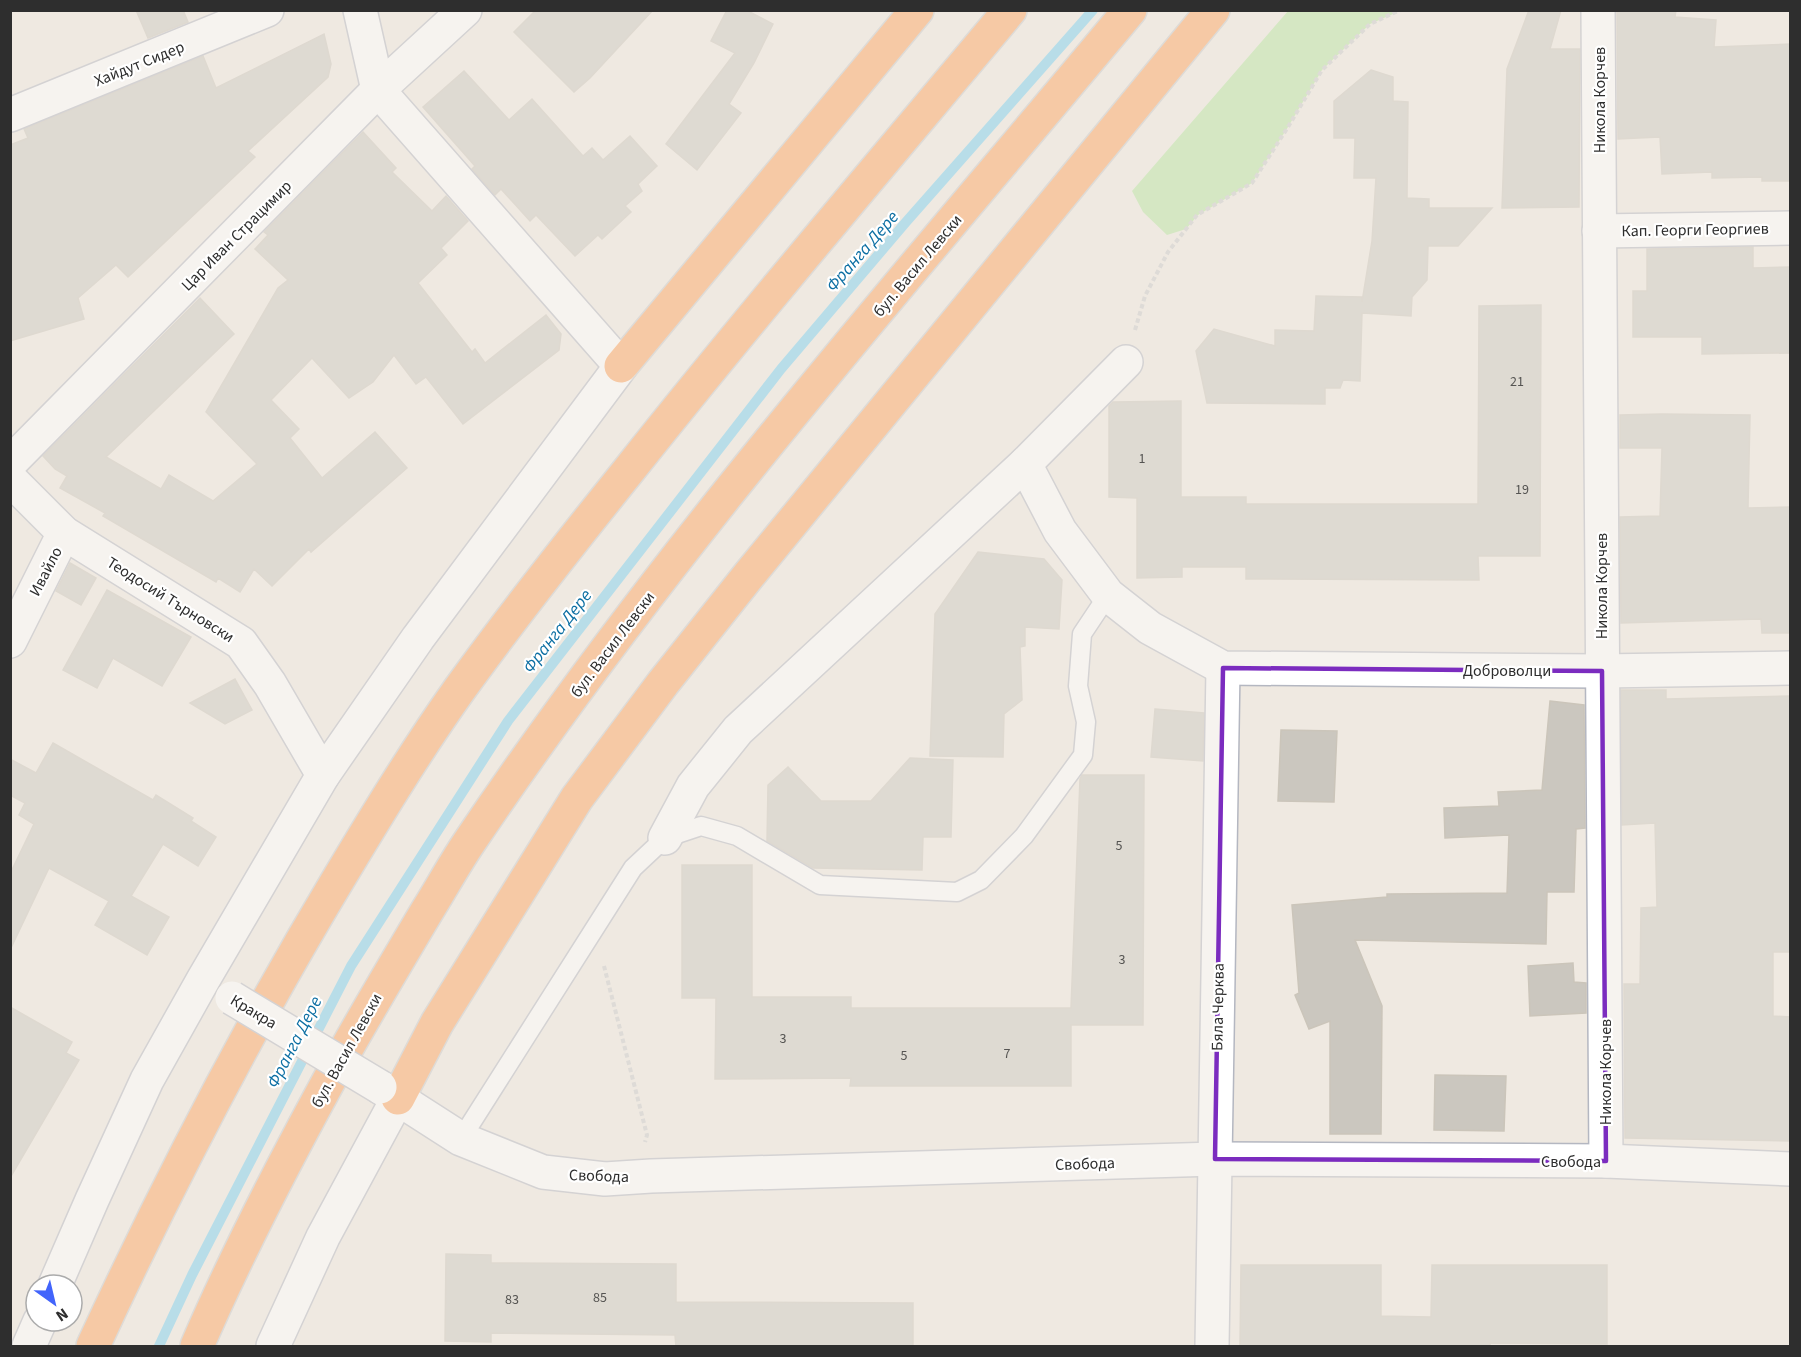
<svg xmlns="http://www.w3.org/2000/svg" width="1801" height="1357" font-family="'Source Sans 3',sans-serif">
  <rect width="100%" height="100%" fill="#efe9e1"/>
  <path fill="#b6e59e" d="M 1288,11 L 1400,11 L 1370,24 L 1322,70 L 1288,127 L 1252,183 L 1198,215 L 1186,229 L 1167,235 L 1143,212 L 1132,191 Z"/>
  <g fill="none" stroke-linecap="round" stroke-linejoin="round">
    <path stroke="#75cff0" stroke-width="10" d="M 159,1346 L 192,1275 L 351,966 L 508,721 L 781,369 L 906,222 L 1093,10"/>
  </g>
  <g fill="#cbc7bf" stroke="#cbc5ba" stroke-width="1.5">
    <path d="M 136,10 L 183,10 L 188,22 L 148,38 Z"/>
    <path d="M 536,10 L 653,10 L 590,78 L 574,92 L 514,32 Z"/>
    <path d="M 727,10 L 746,10 L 773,24 L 754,63 L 729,104 L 741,113 L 697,170 L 666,144 L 735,53 L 711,41 Z"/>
    <path d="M 1529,10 L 1561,10 L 1550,49 L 1580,49 L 1579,207 L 1502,208 L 1507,69 Z"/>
    <path d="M 1617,10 L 1676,10 L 1675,17 L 1716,20 L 1714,47 L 1791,44 L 1791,181 L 1762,181 L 1762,177 L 1712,178 L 1712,172 L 1662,174 L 1660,137 L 1618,139 Z"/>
    <path d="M 324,34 L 331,64 L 328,77 L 248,151 L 255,157 L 128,277 L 116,265 L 78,298 L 84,319 L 10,341 L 10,145 L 28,138 L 24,129 L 203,56 L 216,88 Z"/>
    <path d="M 1371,70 L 1393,77 L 1393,101 L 1408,102 L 1407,198 L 1429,199 L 1429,208 L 1492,208 L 1458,246 L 1428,246 L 1427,280 L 1412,297 L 1411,316 L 1362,313 L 1360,381 L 1343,380 L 1340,388 L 1325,388 L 1325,404 L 1207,403 L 1196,351 L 1214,329 L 1275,346 L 1275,330 L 1314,331 L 1316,296 L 1362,297 L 1362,302 L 1372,241 L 1376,178 L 1354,178 L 1355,138 L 1334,138 L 1334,101 Z"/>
    <path d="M 464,71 L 509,120 L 532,99 L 583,156 L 592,148 L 603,160 L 630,136 L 657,166 L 638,184 L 642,191 L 625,206 L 631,212 L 602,239 L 598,235 L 575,256 L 536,215 L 530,221 L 501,189 L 495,195 L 472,169 L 475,166 L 423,107 Z"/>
    <path d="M 363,132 L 396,168 L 392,172 L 432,211 L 446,196 L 468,221 L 441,248 L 447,255 L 418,283 L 472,352 L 475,349 L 485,363 L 546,315 L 561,334 L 559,350 L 463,424 L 426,377 L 416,384 L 394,355 L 373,382 L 349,398 L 312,358 L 271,400 L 299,429 L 290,438 L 322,478 L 375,432 L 407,468 L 311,552 L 309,549 L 272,586 L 254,569 L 240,592 L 218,578 L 216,582 L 103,516 L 105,513 L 60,488 L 67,476 L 55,469 L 43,456 L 200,298 L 234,334 L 106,457 L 161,489 L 169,475 L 213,501 L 257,464 L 206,412 L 278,288 L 288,280 L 255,249 L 268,235 L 264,232 Z"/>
    <path d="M 1753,247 L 1753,268 L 1791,267 L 1791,353 L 1702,354 L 1702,337 L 1633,337 L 1633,291 L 1647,291 L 1647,249 Z"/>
    <path d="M 1541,305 L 1540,556 L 1478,556 L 1479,580 L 1246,579 L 1246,567 L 1182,567 L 1182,577 L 1137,578 L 1137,498 L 1109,497 L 1109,406 L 1113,402 L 1181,401 L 1181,497 L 1246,497 L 1246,504 L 1478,504 L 1479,306 Z"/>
    <path d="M 1662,414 L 1750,415 L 1748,508 L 1791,507 L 1791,633 L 1762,633 L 1761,619 L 1621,623 L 1620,517 L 1660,516 L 1662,448 L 1620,448 L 1620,415 Z"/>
    <path d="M 978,552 L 1044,559 L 1062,580 L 1059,629 L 1025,627 L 1025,646 L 1020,647 L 1022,700 L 1004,714 L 1003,757 L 930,756 L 935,614 Z"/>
    <path d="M 70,563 L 96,578 L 81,605 L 56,591 Z"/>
    <path d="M 107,590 L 191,637 L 162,686 L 113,658 L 97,688 L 63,670 Z"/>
    <path d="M 235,679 L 252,710 L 225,724 L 190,703 Z"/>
    <path d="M 1621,690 L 1666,690 L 1666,699 L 1791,696 L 1791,952 L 1773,952 L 1773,1016 L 1791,1017 L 1791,1141 L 1625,1138 L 1624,984 L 1640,984 L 1641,908 L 1657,907 L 1655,823 L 1622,825 Z"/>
    <path d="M 1550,701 L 1584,705 L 1585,828 L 1576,829 L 1574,892 L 1547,892 L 1546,944 L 1355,940 L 1382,1006 L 1381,1134 L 1330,1134 L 1330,1021 L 1309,1029 L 1295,995 L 1299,993 L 1292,905 L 1387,897 L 1387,894 L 1507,893 L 1509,835 L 1445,838 L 1444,808 L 1499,806 L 1498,792 L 1542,790 Z"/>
    <path d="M 1155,709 L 1204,713 L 1203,761 L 1151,757 Z"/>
    <path d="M 1281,730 L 1337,731 L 1334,802 L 1278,801 Z"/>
    <path d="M 53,743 L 153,800 L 156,795 L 193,818 L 191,821 L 216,837 L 198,866 L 163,844 L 131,896 L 169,917 L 147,955 L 95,925 L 109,901 L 49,868 L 10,950 L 10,874 L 34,824 L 19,815 L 25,803 L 10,795 L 10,759 L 36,773 Z"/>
    <path d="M 910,758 L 953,760 L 951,837 L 923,837 L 922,870 L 813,868 L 767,841 L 768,785 L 788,767 L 821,801 L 871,801 Z"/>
    <path d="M 1082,775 L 1144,775 L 1143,1025 L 1071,1025 L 1071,1086 L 850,1086 L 851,1078 L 715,1079 L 716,998 L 682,998 L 682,865 L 752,865 L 752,997 L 851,997 L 851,1008 L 1071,1008 L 1080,779 Z"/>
    <path d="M 1573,963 L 1574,982 L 1586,983 L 1586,1013 L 1530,1016 L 1528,966 Z"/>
    <path d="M 10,1007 L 72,1042 L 66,1053 L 79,1060 L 10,1178 Z"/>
    <path d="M 1435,1075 L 1506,1076 L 1504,1131 L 1434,1130 Z"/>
    <path d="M 446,1254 L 491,1255 L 491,1263 L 676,1264 L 676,1302 L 913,1303 L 913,1347 L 676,1347 L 675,1335 L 491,1333 L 491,1342 L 445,1341 Z"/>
    <path d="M 1241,1265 L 1381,1265 L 1381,1316 L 1431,1317 L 1432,1265 L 1607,1265 L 1607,1344 L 1490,1343 L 1490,1347 L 1240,1347 Z"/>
  </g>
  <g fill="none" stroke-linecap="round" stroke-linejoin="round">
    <defs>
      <path id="lane" d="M 461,1139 L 633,868 L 665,838 L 701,826 L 737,836 L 820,885 L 957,892 L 981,880 L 1024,836 L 1083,755 L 1086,722 L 1078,686 L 1082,634 L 1108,595"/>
      <g id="street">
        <path d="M 1598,10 L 1606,1161"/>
        <path d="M 10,115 L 267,10"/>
        <path d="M 1599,231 L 1790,228"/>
        <path d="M 10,463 L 378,90 L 465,10"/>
        <path d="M 1025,464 L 1060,531 L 1108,595 L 1150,628 L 1223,668 L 1602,671 L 1790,668"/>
        <path d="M 10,479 L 64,533 L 241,643 L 270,684 L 323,775"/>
        <path d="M 10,641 L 64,533"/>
        <path d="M 665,838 L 693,786 L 738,730 L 1025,464 L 1126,362"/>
        <path d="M 380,1087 L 461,1139 L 543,1172 L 605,1179 L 651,1176 L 1215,1159 L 1606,1161 L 1790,1169"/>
        <path d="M 55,1285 L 92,1200 L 147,1080 L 203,980 L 323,775 L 418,638 L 621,366 L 378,90 L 360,10"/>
        <path d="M 29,1346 L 40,1321"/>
        <path d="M 273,1346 L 323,1237 L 398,1098"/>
        <path d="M 1212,1346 L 1223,668"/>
      </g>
      <g id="highway">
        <path d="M 621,366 L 917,10"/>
        <path d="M 398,1098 L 437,1023 L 577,798 L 663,683 L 749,575 L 1213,10"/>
        <path d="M 93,1346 C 166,1188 246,1033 336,883 C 375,818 415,752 459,690 C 513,615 571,542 629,470 C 753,314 882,163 1010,10"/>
        <path d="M 197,1346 C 240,1246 291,1149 344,1053 C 371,1005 399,958 427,911 C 442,887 455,863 470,841 C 668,547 904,281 1130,10"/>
      </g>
    </defs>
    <use href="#lane" stroke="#b4b7c1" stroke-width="21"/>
    <use href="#street" stroke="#b4b7c1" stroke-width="36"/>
    <use href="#highway" stroke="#c9c9c9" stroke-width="36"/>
    <g stroke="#c9c9c9" stroke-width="4" stroke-dasharray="4.5 3" stroke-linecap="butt">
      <path d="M 1135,330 L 1145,296 L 1168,252 L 1197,215 L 1252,183 L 1288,127 L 1322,70 L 1370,24 L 1400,10"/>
      <path d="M 604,966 L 647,1135 L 645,1142"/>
    </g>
    <use href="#lane" stroke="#fff" stroke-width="18"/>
    <use href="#street" stroke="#fff" stroke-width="33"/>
    <use href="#highway" stroke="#ffa35c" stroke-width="33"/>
    <defs>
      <path id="street-bridge" d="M 232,998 L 380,1087"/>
    </defs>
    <use href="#street-bridge" stroke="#b4b7c1" stroke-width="36" stroke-linecap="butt"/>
    <use href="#street-bridge" stroke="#fff" stroke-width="33"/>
  </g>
  <path d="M0 0H1801V1357H0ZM 1223,668 L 1602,671 L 1606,1161 L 1215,1159 Z" fill="#efe9e1" fill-opacity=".55" fill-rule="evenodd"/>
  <path fill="none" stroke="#7b2cbf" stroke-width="4.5" stroke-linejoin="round" d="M 1223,668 L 1602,671 L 1606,1161 L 1215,1159 Z"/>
  <g text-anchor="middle" stroke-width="4.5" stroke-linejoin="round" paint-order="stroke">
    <g font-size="14" fill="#555452">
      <text x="1517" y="386">21</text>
      <text x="1142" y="463">1</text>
      <text x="1522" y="494">19</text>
      <text x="1119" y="850">5</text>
      <text x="1122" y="964">3</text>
      <text x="783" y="1043">3</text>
      <text x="1007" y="1058">7</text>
      <text x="904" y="1060">5</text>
      <text x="600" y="1302">85</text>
      <text x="512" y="1304">83</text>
    </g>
    <g font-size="16" fill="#2e2e2e" stroke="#fff">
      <text transform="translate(139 63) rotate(-22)" y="6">Хайдут Сидер</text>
      <text transform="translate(1599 100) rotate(-90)" y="6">Никола Корчев</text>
      <text transform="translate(1695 229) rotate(-1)" y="6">Кап. Георги Георгиев</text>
      <text transform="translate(236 235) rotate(-45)" y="6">Цар Иван Страцимир</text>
      <text transform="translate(917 265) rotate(-50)" y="6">бул. Васил Левски</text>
      <text transform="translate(45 571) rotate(-63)" y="6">Ивайло</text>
      <text transform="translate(1601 586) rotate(-90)" y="6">Никола Корчев</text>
      <text transform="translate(171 599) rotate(32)" y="6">Теодосий Търновски</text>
      <text transform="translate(612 644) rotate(-53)" y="6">бул. Васил Левски</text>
      <text x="1507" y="676">Доброволци</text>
      <text transform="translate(1217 1007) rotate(-89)" y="6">Бяла Черква</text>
      <text transform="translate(254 1011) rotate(31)" y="6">Кракра</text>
      <text transform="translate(346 1050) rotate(-61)" y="6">бул. Васил Левски</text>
      <text transform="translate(1605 1072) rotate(-90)" y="6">Никола Корчев</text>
      <text x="1571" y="1167">Свобода</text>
      <text transform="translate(1085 1163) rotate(-2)" y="6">Свобода</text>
      <text transform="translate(599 1175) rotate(2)" y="6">Свобода</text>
    </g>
    <g font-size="18" font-style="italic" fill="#0d6fa3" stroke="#fff">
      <text transform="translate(862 251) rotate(-49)" y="6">Франга Дере</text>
      <text transform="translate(557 631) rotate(-52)" y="6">Франга Дере</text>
      <text transform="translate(294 1042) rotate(-63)" y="6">Франга Дере</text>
    </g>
  </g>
  <rect width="1801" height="1357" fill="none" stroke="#2e2e2e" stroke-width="24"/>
  <g transform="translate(54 1303) rotate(146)"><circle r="28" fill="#ffffff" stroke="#ababab" stroke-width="1.5"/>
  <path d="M0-4.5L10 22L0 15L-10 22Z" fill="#4264fb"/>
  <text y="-9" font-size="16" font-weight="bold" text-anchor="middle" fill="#2e2e2e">N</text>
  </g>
</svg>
